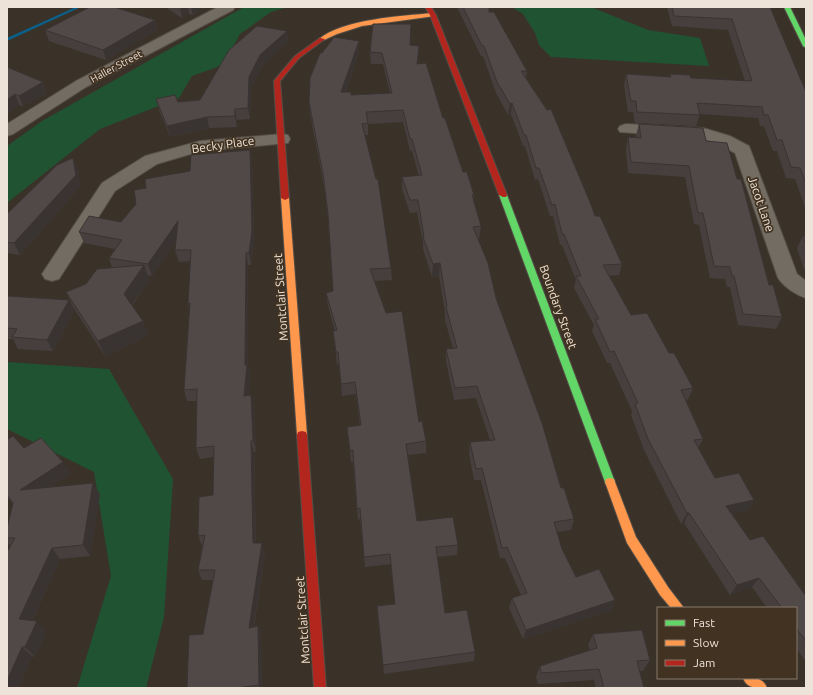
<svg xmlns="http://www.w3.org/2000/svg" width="813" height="695" font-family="Ubuntu,sans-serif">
  <rect width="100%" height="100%" fill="#3a3229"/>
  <g fill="#205332">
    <path d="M 244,7 L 288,7 L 271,12 L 240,34 L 223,65 L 192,76 L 179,98 L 100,129 L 7,203 L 7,146 L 42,121 Z"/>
    <path d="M 512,7 L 591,7 L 648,30 L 700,38 L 709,66 L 551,57 L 539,45 L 535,33 L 523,14 Z"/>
    <path d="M 7,362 L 109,369 L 173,479 L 164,617 L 146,688 L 77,688 L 111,576 L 94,472 L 7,429 Z"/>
  </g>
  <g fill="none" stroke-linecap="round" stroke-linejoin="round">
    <path fill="#0a6089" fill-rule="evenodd" d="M 76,7 L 81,7 L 7,41 L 7,38 Z"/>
    <defs>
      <g id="street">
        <path d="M 218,7 L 235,7 L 233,10 L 86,87 L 13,134 L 7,136 L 7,124 L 76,81 Z"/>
        <path d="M 626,124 L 703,128 L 730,136 L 749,146 L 797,274 L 806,281 L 806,298 C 796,295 784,287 778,278 L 735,153 L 718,144 L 701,138 L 620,132 L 618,129 L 620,126 Z"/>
        <path d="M 282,134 L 288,135 L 290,139 L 288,143 L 201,151 L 157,164 L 115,191 L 59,279 L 52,281 L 45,279 L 42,274 L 102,183 L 145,156 L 200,141 Z"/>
      </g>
      <g id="fast">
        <path d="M 784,7 L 790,7 L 806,40 L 806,48 L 803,46 Z"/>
        <path d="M 500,193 L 503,193 L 507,195 L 615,482 L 614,485 L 610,486 L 606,485 L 605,482 L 499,195 Z"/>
      </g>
      <g id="slow">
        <path d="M 433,13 L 435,14 L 435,16 L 362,26 L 337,34 L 324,40 L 319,39 C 343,19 402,16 433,13 Z"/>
        <path d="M 282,196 L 288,196 L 289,198 L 307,435 L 306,438 L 302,439 L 298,438 L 297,435 L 281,198 Z"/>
        <path d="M 610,478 L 614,479 L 615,482 L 636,537 L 668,587 L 684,608 L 671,608 L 660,595 L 627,543 L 605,482 L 606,479 Z"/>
        <path d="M 743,678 C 753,678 763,677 767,688 C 757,688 747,689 743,678 Z"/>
      </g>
      <g id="jam">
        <path d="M 425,7 L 431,7 L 436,15 L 507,195 L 506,197 L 503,197 L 499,195 L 430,15 Z"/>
        <path d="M 320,38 L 325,39 L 299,58 L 280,81 L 289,198 L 285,200 L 281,198 L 274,81 L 295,56 Z"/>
        <path d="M 302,431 L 306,432 L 307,435 L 326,688 L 314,688 L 297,435 L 298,432 Z"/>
      </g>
    </defs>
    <use href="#street" stroke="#554e47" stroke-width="2"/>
    <use href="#fast" stroke="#554e47" stroke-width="2"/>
    <use href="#slow" stroke="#554e47" stroke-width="2"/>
    <use href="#jam" stroke="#554e47" stroke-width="2"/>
    <use href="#street" fill="#736c62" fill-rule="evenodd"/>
    <use href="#fast" fill="#63d668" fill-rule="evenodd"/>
    <use href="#slow" fill="#ff974d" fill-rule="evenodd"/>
    <use href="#jam" fill="#b3261e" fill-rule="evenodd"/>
  </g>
  <g fill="#463f3d">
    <path d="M 165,7 L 206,7 L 193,15 L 189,14 L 182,18 Z"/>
    <path d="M 457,7 L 489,7 L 489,12 L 527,71 L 526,78 L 595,216 L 622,264 L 619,275 L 609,276 L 631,315 L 669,353 L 693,388 L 688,399 L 686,400 L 703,439 L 698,448 L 715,478 L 754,500 L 748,510 L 732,513 L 750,540 L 805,595 L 806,594 L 806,662 L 796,648 L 796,608 L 767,608 L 752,587 L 730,595 L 684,523 L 681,524 L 644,450 L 631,415 L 632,411 L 610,363 L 607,363 L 592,331 L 594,325 L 574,288 L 576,280 L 562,245 L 560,245 L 553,216 L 550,216 L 538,179 L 535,180 L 525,146 L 523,146 L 511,114 L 508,115 L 496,93 L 483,56 L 481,56 Z"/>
    <path d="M 667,7 L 770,7 L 806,92 L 806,207 L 805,207 L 795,179 L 786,178 L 777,151 L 773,151 L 764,126 L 760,126 L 758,118 L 700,114 L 696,126 L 635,123 L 633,112 L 628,112 L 624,85 L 626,74 L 670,77 L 670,74 L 691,78 L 745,81 L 728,30 L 672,26 Z"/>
    <path d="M 155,20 L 157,30 L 106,60 L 49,41 L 45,30 Z"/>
    <path d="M 287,31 L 288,41 L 262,66 L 251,88 L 250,119 L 237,120 L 237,127 L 209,128 L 170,137 L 159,110 L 156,99 L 178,102 L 200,100 Z"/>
    <path d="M 359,41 L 359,52 L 346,92 L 351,95 L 390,93 L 383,64 L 371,64 L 370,52 L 410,45 L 419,57 L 418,64 L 443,118 L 463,172 L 474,195 L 474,201 L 481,226 L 479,239 L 478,239 L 496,298 L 561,488 L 574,519 L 571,530 L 557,532 L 562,549 L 576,577 L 615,600 L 611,610 L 523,639 L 509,608 L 512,598 L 521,595 L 505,558 L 500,558 L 481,480 L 474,480 L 469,454 L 470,442 L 490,440 L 476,398 L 454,400 L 446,361 L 446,349 L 453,348 L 445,320 L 445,312 L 439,276 L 432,277 L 423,249 L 423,242 L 417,212 L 410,213 L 402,189 L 402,177 L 419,176 L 412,151 L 410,151 L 403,122 L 368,124 L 368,135 L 365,135 L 391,268 L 392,280 L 375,281 L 419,422 L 426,441 L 426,453 L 408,455 L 417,521 L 458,545 L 457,555 L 437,557 L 445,613 L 475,652 L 474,661 L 384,674 L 377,606 L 395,604 L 391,564 L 365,567 L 360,519 L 358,520 L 353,462 L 351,462 L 347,427 L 360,426 L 356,394 L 342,396 L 339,364 L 337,364 L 333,331 L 335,331 L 328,305 L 326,293 L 333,291 L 328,220 L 324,186 L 310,114 L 309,102 L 322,53 Z"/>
    <path d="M 7,67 L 43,82 L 47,93 L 23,106 L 19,105 L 7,114 Z"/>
    <path d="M 639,124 L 706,141 L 737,179 L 769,285 L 782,317 L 776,329 L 738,325 L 730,287 L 727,287 L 725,279 L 710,278 L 699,225 L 694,224 L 685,177 L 628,173 L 626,149 L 628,137 L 637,138 L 636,135 Z"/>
    <path d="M 250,150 L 252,162 L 254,242 L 251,265 L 248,265 L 248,367 L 250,376 L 248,396 L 254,406 L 256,451 L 254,452 L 256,543 L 265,553 L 254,627 L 258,626 L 261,635 L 262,688 L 187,688 L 203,634 L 214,580 L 202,580 L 198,570 L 202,546 L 198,536 L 213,495 L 213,457 L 200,459 L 196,448 L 197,401 L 187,401 L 184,390 L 189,310 L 188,304 L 190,261 L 179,262 L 175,250 L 176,240 L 152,276 L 147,275 L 149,280 L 132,306 L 143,321 L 148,336 L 105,356 L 73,307 L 66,292 L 86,284 L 112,268 L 109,258 L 115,249 L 84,243 L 79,232 L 121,222 L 136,204 L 146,188 L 190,171 Z"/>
    <path d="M 78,169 L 80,186 L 20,255 L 7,253 L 7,214 Z"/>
    <path d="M 803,236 L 806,236 L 806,269 L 804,269 L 797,248 Z"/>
    <path d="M 7,296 L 69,300 L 74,311 L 53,351 L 18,349 L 13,339 L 7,339 Z"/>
    <path d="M 7,440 L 70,474 L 50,487 L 100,494 L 90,556 L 60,559 L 32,621 L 46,632 L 35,657 L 32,656 L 18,688 L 10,546 L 7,542 L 7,528 L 13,504 L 7,497 Z"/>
    <path d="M 593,634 L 650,660 L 643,671 L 639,671 L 644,688 L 596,688 L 594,680 L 538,684 L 536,677 L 540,666 L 590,650 L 588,645 Z"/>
  </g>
  <g fill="#393332">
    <path d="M 183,7 L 188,7 L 189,14 L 182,18 L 180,8 Z"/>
    <path d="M 191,7 L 206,7 L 193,15 Z"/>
    <path d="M 155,20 L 157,30 L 106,60 L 103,50 Z"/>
    <path d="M 287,31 L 288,41 L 262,66 L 251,88 L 250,119 L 248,108 L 249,77 L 260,55 Z"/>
    <path d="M 359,41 L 359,52 L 342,104 L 341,92 Z"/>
    <path d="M 419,46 L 419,57 L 417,76 L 417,64 Z"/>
    <path d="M 43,82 L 47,93 L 23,106 L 19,96 Z"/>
    <path d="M 15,94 L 19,105 L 7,114 L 7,100 Z"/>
    <path d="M 512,103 L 511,114 L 508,115 L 510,104 Z"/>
    <path d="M 235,109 L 237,120 L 237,127 L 235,116 Z"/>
    <path d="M 207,117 L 209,128 L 170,137 L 167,126 Z"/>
    <path d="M 250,150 L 252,162 L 254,242 L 251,265 L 249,253 Z"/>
    <path d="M 73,158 L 78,169 L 80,186 L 20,255 L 14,243 Z"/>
    <path d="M 178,221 L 181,233 L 152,276 L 148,264 Z"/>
    <path d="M 246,253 L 248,265 L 248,367 L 250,376 L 247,407 L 244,396 L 245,365 Z"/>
    <path d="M 440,263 L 439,276 L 432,277 L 433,264 Z"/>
    <path d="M 144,265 L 149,280 L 129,309 L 124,294 Z"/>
    <path d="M 69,300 L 74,311 L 53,351 L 47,340 Z"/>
    <path d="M 190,303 L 191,316 L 188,304 Z"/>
    <path d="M 143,321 L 148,336 L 105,356 L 98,341 Z"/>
    <path d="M 251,395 L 254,406 L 256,451 L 253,440 Z"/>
    <path d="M 251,441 L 254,452 L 256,553 L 253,543 Z"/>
    <path d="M 63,462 L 70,474 L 28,502 L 20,490 Z"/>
    <path d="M 93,483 L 100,494 L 90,556 L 83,545 Z"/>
    <path d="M 754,500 L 748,510 L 720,516 L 726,506 Z"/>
    <path d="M 687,513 L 689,513 L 684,523 L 681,524 Z"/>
    <path d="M 262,543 L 265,553 L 252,636 L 249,628 Z"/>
    <path d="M 52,548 L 60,559 L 28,629 L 19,619 Z"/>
    <path d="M 759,578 L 752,587 L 730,595 L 737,585 Z"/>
    <path d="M 615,600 L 611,610 L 523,639 L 526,630 Z"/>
    <path d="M 37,621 L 46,632 L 35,657 L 25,647 Z"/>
    <path d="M 258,626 L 261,635 L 262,688 L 260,688 L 259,685 Z"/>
    <path d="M 22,647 L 32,656 L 18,688 L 7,688 L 7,681 Z"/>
  </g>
  <g fill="#514947" stroke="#393332">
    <path d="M 90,7 L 114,7 L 155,20 L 103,50 L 45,30 Z"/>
    <path d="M 463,7 L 489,7 L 489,12 L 494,12 L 527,71 L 521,71 L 547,110 L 551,109 L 592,207 L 595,216 L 600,216 L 622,264 L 603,265 L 631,315 L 647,313 L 669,353 L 674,353 L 693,388 L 681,390 L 703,439 L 694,440 L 715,478 L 739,473 L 754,500 L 726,506 L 750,540 L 763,536 L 805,595 L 806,594 L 806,641 L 796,628 L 796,608 L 782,608 L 759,578 L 737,585 L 689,513 L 687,513 L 648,439 L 635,404 L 638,403 L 614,351 L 610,352 L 595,319 L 599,319 L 576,276 L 581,276 L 564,234 L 562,234 L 555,204 L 552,205 L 539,168 L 536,168 L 526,135 L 524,135 L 512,103 L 510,104 L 497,82 L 484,46 L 482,46 Z"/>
    <path d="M 672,7 L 770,7 L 806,92 L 806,183 L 800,168 L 791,167 L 782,140 L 777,140 L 768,115 L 764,115 L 762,107 L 697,103 L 700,115 L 637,112 L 636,101 L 631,101 L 626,74 L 671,77 L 670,74 L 690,75 L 691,78 L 752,81 L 732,19 L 674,16 Z"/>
    <path d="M 373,24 L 411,24 L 410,45 L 419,46 L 417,64 L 426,63 L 443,118 L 445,118 L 463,172 L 467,172 L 474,195 L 472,195 L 481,226 L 473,227 L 488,263 L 496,298 L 542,423 L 561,488 L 564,488 L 574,519 L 554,522 L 562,549 L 576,577 L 599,569 L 615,600 L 526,630 L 512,598 L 527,593 L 507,547 L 502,548 L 482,468 L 476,469 L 470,442 L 495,440 L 477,386 L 455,388 L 446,349 L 457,348 L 446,307 L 447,307 L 440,263 L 433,264 L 423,237 L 424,237 L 418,200 L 410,200 L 402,177 L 422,175 L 412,139 L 410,139 L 403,110 L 366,112 L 368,123 L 362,124 L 376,179 L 378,179 L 391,268 L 370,269 L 386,313 L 402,311 L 419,422 L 422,421 L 426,441 L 406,444 L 417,521 L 453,517 L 458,545 L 436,547 L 445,613 L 467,610 L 475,652 L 383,665 L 377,606 L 395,604 L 390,554 L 364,557 L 360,508 L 357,509 L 353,450 L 350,451 L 347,427 L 361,425 L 355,382 L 341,384 L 338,352 L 336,352 L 333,331 L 337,330 L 326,293 L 333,291 L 328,214 L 323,174 L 309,102 L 310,78 L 320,53 L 322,53 L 334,37 L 359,41 L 341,92 L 351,92 L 351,95 L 392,93 L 382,53 L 370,52 Z"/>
    <path d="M 257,26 L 287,31 L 260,55 L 249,77 L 248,108 L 235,109 L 235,116 L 207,117 L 167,126 L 156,99 L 175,95 L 178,102 L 200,100 L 229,50 Z"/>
    <path d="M 7,67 L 43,82 L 19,96 L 15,94 L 7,100 Z"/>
    <path d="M 639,124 L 703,128 L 706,141 L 727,143 L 737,179 L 741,179 L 769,285 L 773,285 L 782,317 L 743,314 L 734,276 L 732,276 L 730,267 L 714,266 L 703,213 L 698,213 L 689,166 L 631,162 L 628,137 L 641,138 Z"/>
    <path d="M 250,150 L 252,231 L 249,253 L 246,253 L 245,365 L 247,365 L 244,396 L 251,395 L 253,440 L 251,441 L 253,543 L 262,543 L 249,628 L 258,626 L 259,685 L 237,688 L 187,688 L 189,635 L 203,634 L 215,570 L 198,570 L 205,535 L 198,536 L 199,497 L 213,495 L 214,446 L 196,448 L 197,389 L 184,390 L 190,303 L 188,304 L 191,250 L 175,250 L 178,221 L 148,264 L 109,258 L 122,240 L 79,232 L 89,216 L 121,222 L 136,204 L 134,190 L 146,188 L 145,179 L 190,171 L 191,155 Z"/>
    <path d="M 73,158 L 76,175 L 14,243 L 7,242 L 7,214 L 57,165 Z"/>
    <path d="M 803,236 L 806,236 L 806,246 Z"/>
    <path d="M 144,265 L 124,294 L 143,321 L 98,341 L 66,292 L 86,284 L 97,269 Z"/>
    <path d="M 7,296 L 69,300 L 47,340 L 12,337 L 17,329 L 7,328 Z"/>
    <path d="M 13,436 L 24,448 L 41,438 L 63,462 L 20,490 L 93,483 L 83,545 L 52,548 L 19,619 L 37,621 L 25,647 L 22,647 L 7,681 L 7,552 L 15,538 L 7,538 L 7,528 L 13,503 L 7,495 L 7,440 Z"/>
    <path d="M 642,630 L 650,660 L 637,661 L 644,688 L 604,688 L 599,669 L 541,673 L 540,666 L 597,648 L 593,634 Z"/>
  </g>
  <g text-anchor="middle" stroke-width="3.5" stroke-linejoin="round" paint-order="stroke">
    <g font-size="10" fill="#ede3d8" stroke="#423221">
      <text transform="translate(116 66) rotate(-28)" y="4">Haller Street</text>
    </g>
    <g font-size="12" fill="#ede3d8" stroke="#423221">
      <text transform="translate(223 145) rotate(-8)" y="4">Becky Place</text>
      <text transform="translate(761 204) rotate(71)" y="4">Jacot Lane</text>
      <text transform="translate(281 297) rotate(-94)" y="4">Montclair Street</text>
      <text transform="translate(558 307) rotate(70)" y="4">Boundary Street</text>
      <text transform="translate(303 620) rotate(-94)" y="4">Montclair Street</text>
    </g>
  </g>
  <rect width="813" height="695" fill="none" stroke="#ede3d8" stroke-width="16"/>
  <rect x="657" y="607" width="140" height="72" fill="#423221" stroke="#86796a"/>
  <rect x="665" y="620" width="20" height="6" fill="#63d668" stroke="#86796a"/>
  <text x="693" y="627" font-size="12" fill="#ede3d8">Fast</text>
  <rect x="665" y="640" width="20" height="6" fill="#ff974d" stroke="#86796a"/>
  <text x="693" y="647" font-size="12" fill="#ede3d8">Slow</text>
  <rect x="665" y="660" width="20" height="6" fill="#b3261e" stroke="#86796a"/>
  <text x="693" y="667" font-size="12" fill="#ede3d8">Jam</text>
</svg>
